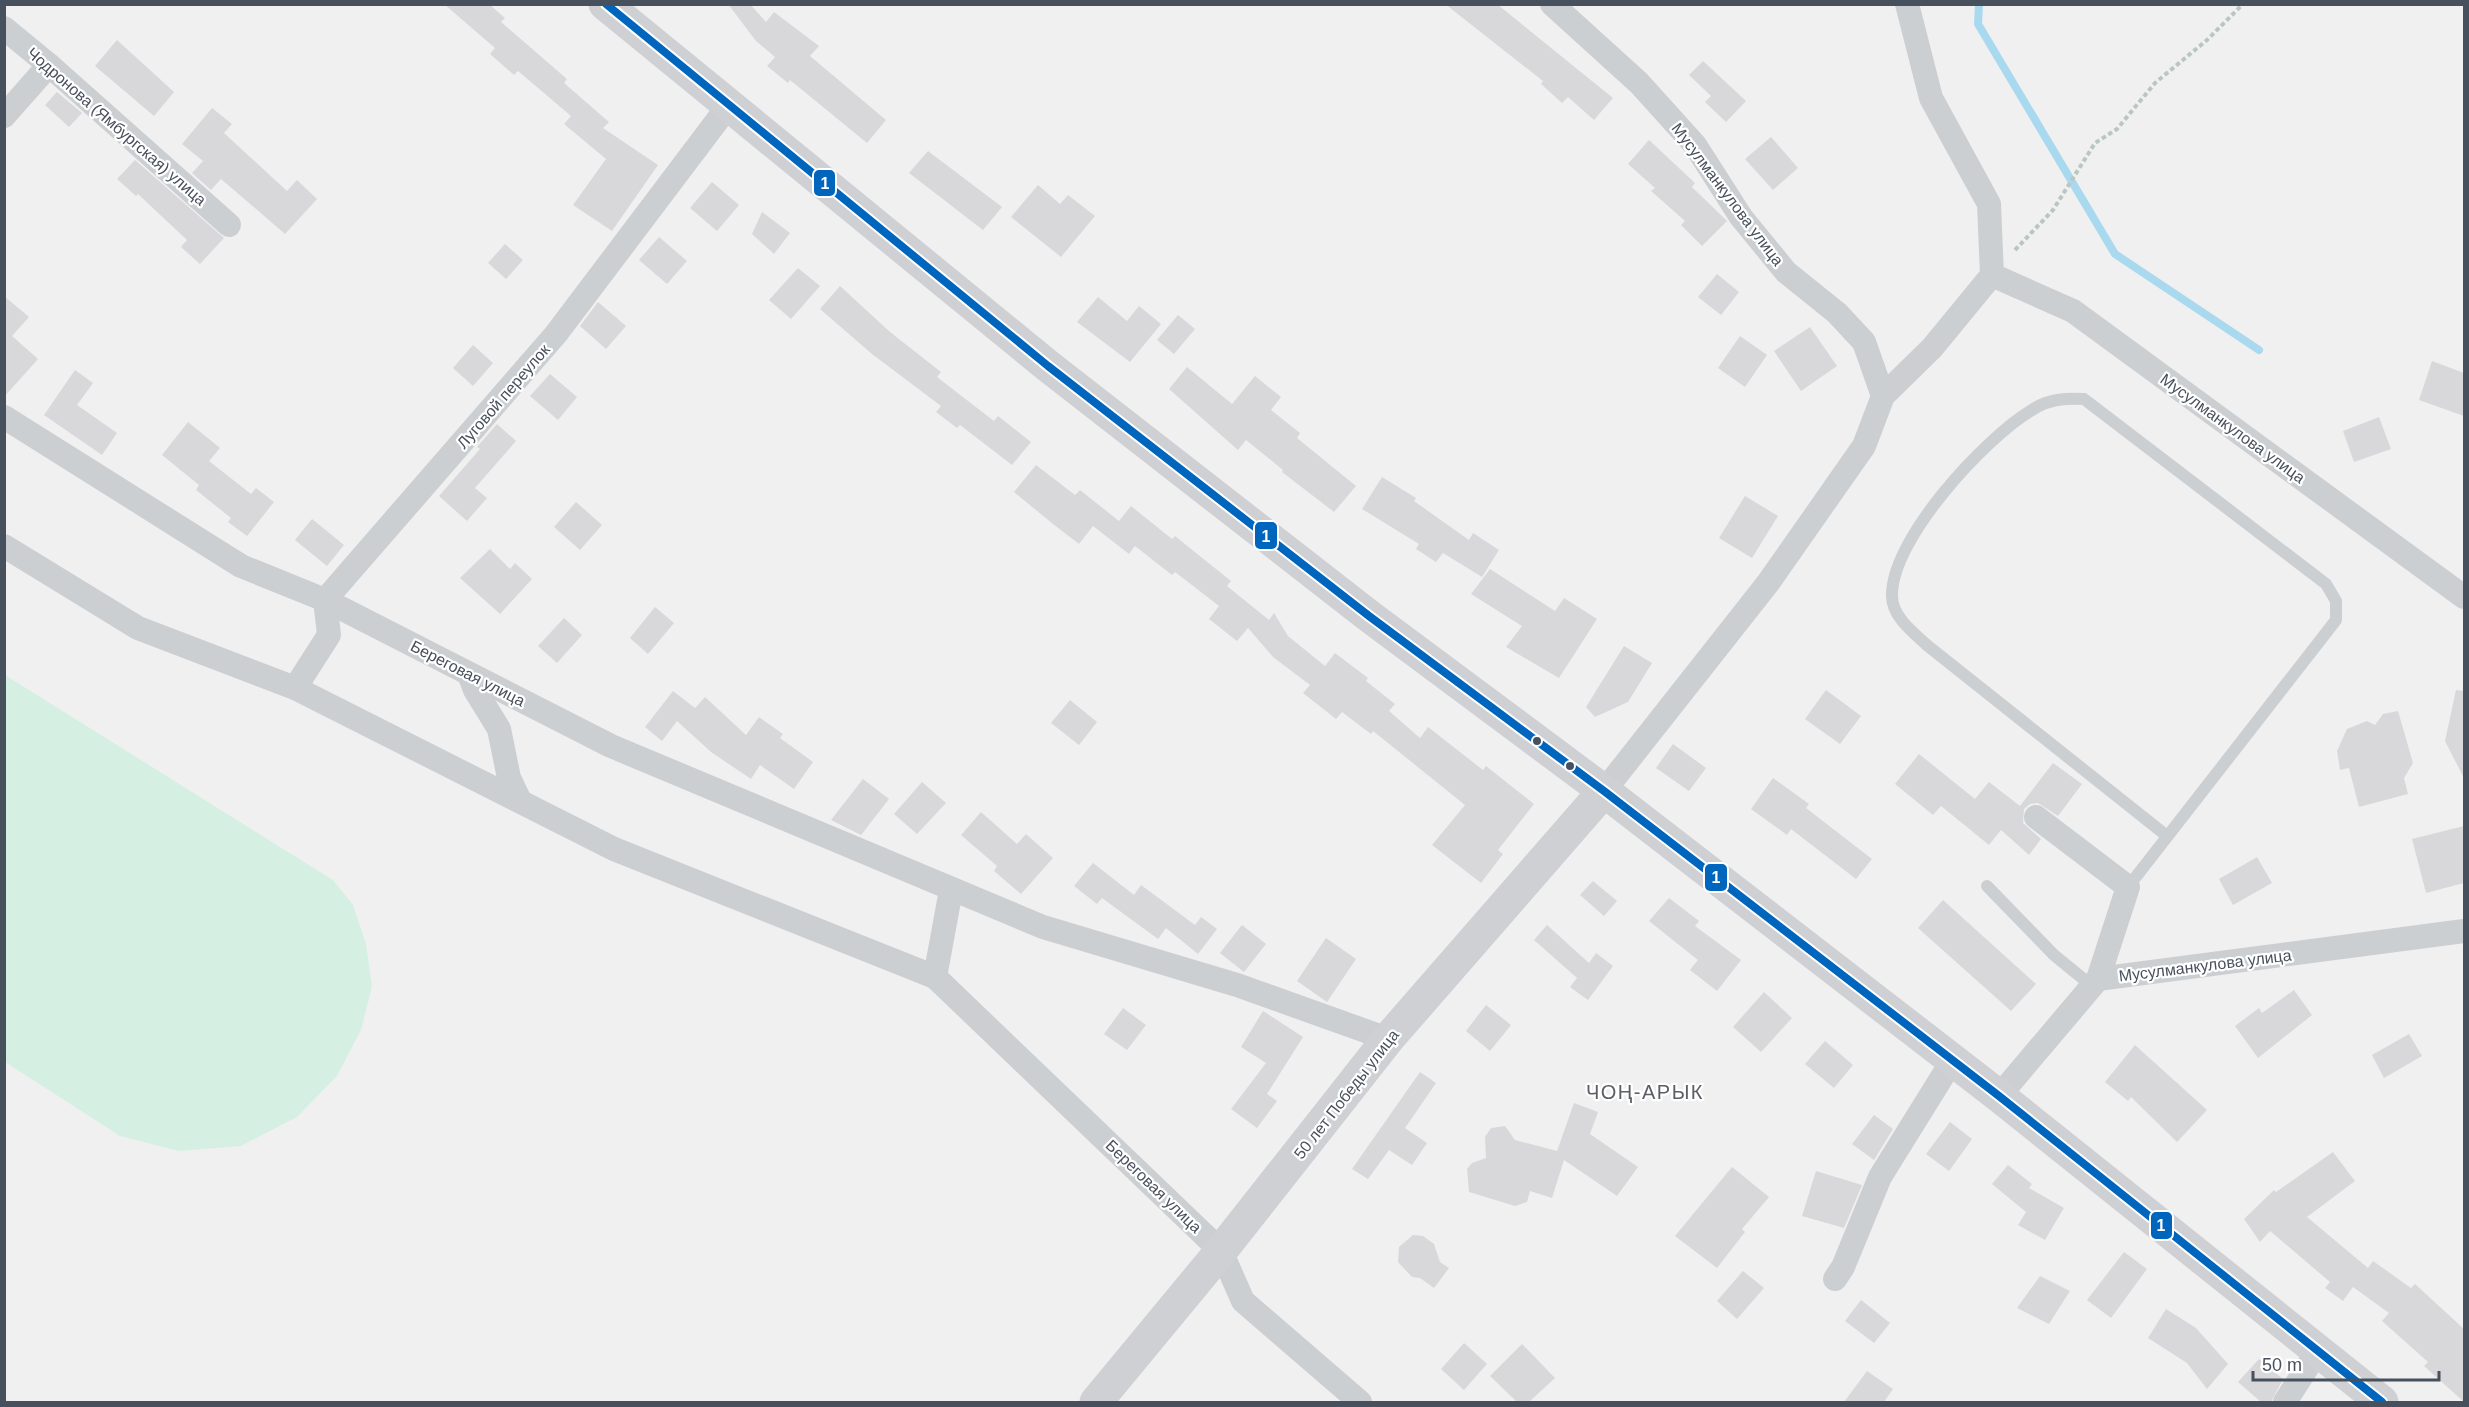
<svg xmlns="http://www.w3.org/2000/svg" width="2469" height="1407" font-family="Arial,sans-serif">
  <rect width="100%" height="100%" fill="#f1f0f0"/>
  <path fill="#d5f0e2" d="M 5,675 L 333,880 L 353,905 L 366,944 L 372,987 L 361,1030 L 337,1076 L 297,1117 L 241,1146 L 179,1151 L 120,1136 L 5,1062 Z"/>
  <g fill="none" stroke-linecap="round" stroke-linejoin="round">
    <path stroke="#a9d9ef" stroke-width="8" d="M 1979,4 L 1978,24 L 2115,254 L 2259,350"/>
  </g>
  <g fill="#d8d8db">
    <path d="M 444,4 L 489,4 L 505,18 L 501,22 L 567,79 L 564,83 L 609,122 L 603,128 L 658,165 L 612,231 L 573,205 L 606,159 L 564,124 L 571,116 L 518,71 L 514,75 L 490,54 L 495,48 Z"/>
    <path d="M 728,4 L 750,4 L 766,22 L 774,12 L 819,46 L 810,56 L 886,120 L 867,143 L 790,80 L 788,83 L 767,66 L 775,57 L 756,41 Z"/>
    <path d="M 1445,4 L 1497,4 L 1613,98 L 1594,120 L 1568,97 L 1562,103 L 1541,84 L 1543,81 Z"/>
    <path d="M 117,40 L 174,92 L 154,116 L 95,66 Z"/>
    <path d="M 1703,61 L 1746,101 L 1726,122 L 1705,102 L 1711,96 L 1689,75 Z"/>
    <path d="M 57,92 L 82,113 L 69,127 L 45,105 Z"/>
    <path d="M 212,108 L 232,124 L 224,133 L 287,191 L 297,180 L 317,199 L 285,234 L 221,179 L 211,190 L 192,173 L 203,161 L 182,144 Z"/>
    <path d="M 1771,137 L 1798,168 L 1773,190 L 1745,159 Z"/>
    <path d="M 1649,140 L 1695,183 L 1692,187 L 1727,221 L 1702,246 L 1681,225 L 1685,221 L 1651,191 L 1655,188 L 1628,164 Z"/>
    <path d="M 928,151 L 1002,207 L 983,230 L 909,173 Z"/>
    <path d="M 135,160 L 224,238 L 200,264 L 181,247 L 187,240 L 138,194 L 136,196 L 117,179 Z"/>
    <path d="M 712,182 L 739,205 L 717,231 L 690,208 Z"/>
    <path d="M 1038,185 L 1060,204 L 1068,195 L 1095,216 L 1061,257 L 1011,217 Z"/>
    <path d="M 762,212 L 790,233 L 774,254 L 752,234 Z"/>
    <path d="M 659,237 L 687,261 L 667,284 L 639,260 Z"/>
    <path d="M 505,244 L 523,260 L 506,279 L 488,263 Z"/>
    <path d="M 798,268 L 820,286 L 791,319 L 769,300 Z"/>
    <path d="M 1717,274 L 1739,292 L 1721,315 L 1698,297 Z"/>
    <path d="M 840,286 L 890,332 L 941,372 L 937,377 L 994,421 L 998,416 L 1031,442 L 1012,465 L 960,425 L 957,428 L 936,412 L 941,406 L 872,354 L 820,309 Z"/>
    <path d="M 4,296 L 29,317 L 12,336 L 38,359 L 4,397 Z"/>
    <path d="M 1098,297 L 1127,321 L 1139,306 L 1161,324 L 1130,362 L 1077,322 Z"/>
    <path d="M 598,302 L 626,326 L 606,349 L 580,326 Z"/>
    <path d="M 1178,315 L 1195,329 L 1174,354 L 1157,340 Z"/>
    <path d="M 1810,327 L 1837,366 L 1801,391 L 1774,351 Z"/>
    <path d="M 1740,336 L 1767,355 L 1745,387 L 1718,368 Z"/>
    <path d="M 473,345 L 493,363 L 473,386 L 453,368 Z"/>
    <path d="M 2432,361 L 2464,373 L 2464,416 L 2419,400 Z"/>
    <path d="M 1187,367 L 1232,404 L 1255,376 L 1281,397 L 1271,410 L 1300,433 L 1297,438 L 1356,486 L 1334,512 L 1282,472 L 1283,470 L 1246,440 L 1238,450 L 1169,389 Z"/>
    <path d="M 75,370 L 93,383 L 77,405 L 117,433 L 102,455 L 44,415 Z"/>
    <path d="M 550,374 L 577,397 L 558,420 L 530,396 Z"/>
    <path d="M 2379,417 L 2391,449 L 2354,462 L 2343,431 Z"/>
    <path d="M 188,422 L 220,448 L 209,461 L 251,494 L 256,488 L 274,502 L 247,536 L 228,522 L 231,518 L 196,490 L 199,485 L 162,455 Z"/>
    <path d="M 497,424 L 516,441 L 475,488 L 487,498 L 467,521 L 439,496 L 480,449 L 477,447 Z"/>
    <path d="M 1036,465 L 1075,495 L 1080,490 L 1119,521 L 1131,506 L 1172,539 L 1175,536 L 1231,581 L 1227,586 L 1269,620 L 1274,613 L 1288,636 L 1325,666 L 1335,653 L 1368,678 L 1366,681 L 1395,704 L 1389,711 L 1420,738 L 1428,727 L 1483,770 L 1486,766 L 1534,804 L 1498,850 L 1503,854 L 1481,883 L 1432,845 L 1465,805 L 1373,731 L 1371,734 L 1342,712 L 1336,719 L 1303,693 L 1310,685 L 1273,657 L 1248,628 L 1237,641 L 1209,619 L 1219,606 L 1175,572 L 1172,575 L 1135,546 L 1129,554 L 1093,526 L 1079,544 L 1053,524 L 1014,492 Z"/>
    <path d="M 1382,477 L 1416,498 L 1414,501 L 1469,540 L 1473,533 L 1499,550 L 1482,577 L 1443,553 L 1436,562 L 1416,549 L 1419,544 L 1362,509 Z"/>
    <path d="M 1745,496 L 1778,516 L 1752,558 L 1719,538 Z"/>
    <path d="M 576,502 L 602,525 L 580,550 L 554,527 Z"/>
    <path d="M 312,519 L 344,545 L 327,566 L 295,540 Z"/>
    <path d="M 490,549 L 510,569 L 515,563 L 532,579 L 500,614 L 460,578 Z"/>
    <path d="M 1490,569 L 1555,611 L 1564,598 L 1597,619 L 1559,678 L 1506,647 L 1522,626 L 1471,594 Z"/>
    <path d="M 655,607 L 674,623 L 648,654 L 630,638 Z"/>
    <path d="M 564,618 L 582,635 L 557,663 L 538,646 Z"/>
    <path d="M 1624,646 L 1652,663 L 1628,702 L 1595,717 L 1586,707 Z"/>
    <path d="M 1826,690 L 1861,716 L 1840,744 L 1805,719 Z"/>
    <path d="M 2456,690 L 2464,691 L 2464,778 L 2445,741 Z"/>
    <path d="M 673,691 L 695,708 L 705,697 L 746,735 L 759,717 L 783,734 L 780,738 L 813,762 L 794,789 L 760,765 L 751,779 L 711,752 L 677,721 L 662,741 L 645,727 Z"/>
    <path d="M 1070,700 L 1097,722 L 1079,745 L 1051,723 Z"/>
    <path d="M 2398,711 L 2413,763 L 2404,778 L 2408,794 L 2359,807 L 2349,768 L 2340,770 L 2337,751 L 2347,729 L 2367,721 L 2375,725 L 2383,714 Z"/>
    <path d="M 1673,744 L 1706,768 L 1689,791 L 1656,768 Z"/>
    <path d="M 1919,754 L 1975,799 L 1989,782 L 2020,806 L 2053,763 L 2082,784 L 2058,816 L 2038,803 L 2030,804 L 2024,809 L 2023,823 L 2041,839 L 2029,855 L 2001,830 L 1989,845 L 1941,806 L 1933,815 L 1895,784 Z"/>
    <path d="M 1773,778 L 1809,804 L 1806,808 L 1872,859 L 1856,879 L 1791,829 L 1787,835 L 1751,809 Z"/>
    <path d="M 863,779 L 889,799 L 861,835 L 831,820 Z"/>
    <path d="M 922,782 L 946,803 L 917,834 L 894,814 Z"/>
    <path d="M 981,812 L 1017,844 L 1026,834 L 1053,858 L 1021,894 L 994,871 L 997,866 L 961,835 Z"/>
    <path d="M 2464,826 L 2464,883 L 2426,893 L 2412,839 Z"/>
    <path d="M 2257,857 L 2272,883 L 2233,905 L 2219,879 Z"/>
    <path d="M 1093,863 L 1134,895 L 1141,885 L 1195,925 L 1201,917 L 1217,929 L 1198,954 L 1166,928 L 1158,939 L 1102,898 L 1097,904 L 1074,886 Z"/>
    <path d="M 1593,881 L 1617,901 L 1604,916 L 1580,895 Z"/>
    <path d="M 1669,898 L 1699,921 L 1695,926 L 1741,960 L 1717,991 L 1690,970 L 1698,960 L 1649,921 Z"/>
    <path d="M 1943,900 L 2036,984 L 2011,1011 L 1918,928 Z"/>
    <path d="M 1242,925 L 1266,944 L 1244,972 L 1220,953 Z"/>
    <path d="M 1547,925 L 1589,963 L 1596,953 L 1613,966 L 1588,1000 L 1570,987 L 1577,978 L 1534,940 Z"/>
    <path d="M 1326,938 L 1356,959 L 1327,1002 L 1297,981 Z"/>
    <path d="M 2294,990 L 2312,1015 L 2258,1058 L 2235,1026 L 2259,1008 L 2262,1013 Z"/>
    <path d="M 1764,992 L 1792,1018 L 1761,1052 L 1733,1027 Z"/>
    <path d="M 1486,1005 L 1511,1025 L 1490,1051 L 1466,1031 Z"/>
    <path d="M 1123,1008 L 1146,1025 L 1127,1050 L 1104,1034 Z"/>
    <path d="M 1263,1011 L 1303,1037 L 1267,1094 L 1277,1101 L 1257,1128 L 1231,1109 L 1266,1063 L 1241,1047 Z"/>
    <path d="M 2409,1034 L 2422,1056 L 2384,1078 L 2372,1055 Z"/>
    <path d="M 1825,1041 L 1853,1065 L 1834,1088 L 1805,1064 Z"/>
    <path d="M 2135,1045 L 2207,1110 L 2177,1142 L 2131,1097 L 2128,1101 L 2105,1082 Z"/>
    <path d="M 1420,1072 L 1436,1083 L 1405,1128 L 1427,1143 L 1412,1165 L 1389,1150 L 1368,1179 L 1352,1169 Z"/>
    <path d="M 1574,1103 L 1598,1112 L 1590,1134 L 1638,1167 L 1617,1196 L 1564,1160 L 1552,1198 L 1530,1191 L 1527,1202 L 1515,1206 L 1469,1192 L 1467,1169 L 1472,1163 L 1486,1158 L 1485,1137 L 1491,1128 L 1505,1126 L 1515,1140 L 1557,1151 Z"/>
    <path d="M 1874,1115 L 1893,1129 L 1874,1160 L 1852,1144 Z"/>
    <path d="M 1950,1122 L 1972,1139 L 1949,1171 L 1926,1154 Z"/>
    <path d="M 2333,1152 L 2355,1181 L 2307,1217 L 2368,1268 L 2373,1261 L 2411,1288 L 2415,1284 L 2464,1329 L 2464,1402 L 2424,1366 L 2428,1362 L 2382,1321 L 2389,1313 L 2353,1287 L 2343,1301 L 2325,1288 L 2330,1282 L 2270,1231 L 2260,1242 L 2244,1219 L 2274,1190 L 2276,1192 Z"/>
    <path d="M 2008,1165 L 2032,1184 L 2029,1188 L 2064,1208 L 2045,1240 L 2018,1225 L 2026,1212 L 1992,1184 Z"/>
    <path d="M 1732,1167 L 1769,1197 L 1742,1229 L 1745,1232 L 1717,1268 L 1675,1236 Z"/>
    <path d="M 1816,1171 L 1862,1185 L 1844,1228 L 1802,1216 Z"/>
    <path d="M 1413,1235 L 1423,1236 L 1434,1244 L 1440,1262 L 1449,1268 L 1434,1288 L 1420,1278 L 1412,1277 L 1398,1262 L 1399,1247 Z"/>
    <path d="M 2124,1252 L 2147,1269 L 2111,1318 L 2087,1300 Z"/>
    <path d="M 1743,1271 L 1764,1288 L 1737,1319 L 1717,1301 Z"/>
    <path d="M 2040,1276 L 2070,1291 L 2049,1324 L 2017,1308 Z"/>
    <path d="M 1861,1300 L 1890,1323 L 1874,1343 L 1845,1321 Z"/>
    <path d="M 2166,1309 L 2196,1328 L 2228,1364 L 2207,1389 L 2187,1363 L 2148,1338 Z"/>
    <path d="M 1464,1343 L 1487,1364 L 1464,1390 L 1441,1369 Z"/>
    <path d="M 1522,1344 L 1555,1378 L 1529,1402 L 1517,1402 L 1490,1376 Z"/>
    <path d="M 2259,1359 L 2283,1379 L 2271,1402 L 2261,1402 L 2238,1382 Z"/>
    <path d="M 1867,1371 L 1893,1389 L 1884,1402 L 1844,1402 Z"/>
  </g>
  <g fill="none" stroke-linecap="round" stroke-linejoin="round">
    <path stroke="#b9c6c3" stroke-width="4" stroke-dasharray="4.5 3" stroke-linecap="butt" d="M 2015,250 L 2053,210 L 2095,143 L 2117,129 L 2155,83 L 2207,40 L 2243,4"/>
    <g stroke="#cccfd1" stroke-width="12">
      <path d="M 1987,886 L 2054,955 L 2092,986"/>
      <path d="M 2128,887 L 2336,620 L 2336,601 L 2326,584 L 2084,399 C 2066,398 2048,399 2032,410 C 1985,438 1891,539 1892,596 C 1892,617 1914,633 1928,646 L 2167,836"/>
    </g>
    <g stroke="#cccfd1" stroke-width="24">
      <path d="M 1552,4 L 1639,83 L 1695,145 L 1741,217 L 1786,272 L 1837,313 L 1864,342 L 1883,396"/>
      <path d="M 4,28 L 49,65 L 229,225"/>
      <path d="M 4,116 L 49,65"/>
      <path d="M 1992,275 L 2073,311 L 2464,597"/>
      <path d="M 4,417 L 241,566 L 325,600 L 611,746 L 1043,927 L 1237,985 L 1388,1039"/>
      <path d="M 4,546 L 138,628 L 295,688 L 614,849 L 935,977"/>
      <path d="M 469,674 L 475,690 L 499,729 L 509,778 L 520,801"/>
      <path d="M 295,688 L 329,635 L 325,600 L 556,334 L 729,105"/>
      <path d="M 1604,791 L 1768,583 L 1864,446 L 1883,396 L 1932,348 L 1992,275 L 1989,204 L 1931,98 L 1907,4"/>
      <path d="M 2036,817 L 2128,887 L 2098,979"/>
      <path d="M 951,890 L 935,977 L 1221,1251 L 1243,1301 L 1360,1402"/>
      <path d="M 1999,1096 L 2098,979 L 2464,931"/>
      <path d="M 1835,1279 L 1843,1267 L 1880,1177 L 1952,1061"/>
      <path d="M 2285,1402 L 2319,1349"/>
    </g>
    <g stroke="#ced0d4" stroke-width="33">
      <path d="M 605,4 L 1048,366 L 1369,616 L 1604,791 L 1999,1096 L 2382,1402"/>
      <path d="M 1096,1402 L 1221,1251 L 1388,1039 L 1604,791"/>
    </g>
    <defs>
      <path id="bus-1" d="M 606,4 L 1048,366 L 1369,616 L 1604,791 L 1999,1096 L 2382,1402"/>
    </defs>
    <use href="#bus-1" stroke="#fff" stroke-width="12"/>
    <use href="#bus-1" stroke="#0065bd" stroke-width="8"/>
  </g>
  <g fill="#47515d" stroke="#fff" stroke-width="2">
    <circle cx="1537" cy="741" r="5"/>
    <circle cx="1570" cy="766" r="5"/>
  </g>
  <g text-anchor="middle" stroke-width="4.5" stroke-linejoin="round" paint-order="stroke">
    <g font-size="16" fill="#47515d" stroke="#fff">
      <text transform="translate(117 126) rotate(41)" y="6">Чодронова (Ямбургская) улица</text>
      <text transform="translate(1728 194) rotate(53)" y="6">Мусулманкулова улица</text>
      <text transform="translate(503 396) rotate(-49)" y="6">Луговой переулок</text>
      <text transform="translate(2233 428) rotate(36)" y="6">Мусулманкулова улица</text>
      <text transform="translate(468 673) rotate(27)" y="6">Береговая улица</text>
      <text transform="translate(2205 965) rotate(-7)" y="6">Мусулманкулова улица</text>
      <text transform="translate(1346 1094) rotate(-52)" y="6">50 лет Победы улица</text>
      <text transform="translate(1154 1186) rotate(44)" y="6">Береговая улица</text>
    </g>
    <g font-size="20" letter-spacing="1.5" fill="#5c5f65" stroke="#fff">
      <text x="1645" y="1099">ЧОҢ-АРЫК</text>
    </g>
  </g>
  <g stroke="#fff" stroke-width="2">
    <rect x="813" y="169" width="23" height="28" rx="6" fill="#0065bd"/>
    <rect x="1254" y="521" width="24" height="29" rx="6" fill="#0065bd"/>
    <rect x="1704" y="863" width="24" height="29" rx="6" fill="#0065bd"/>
    <rect x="2150" y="1211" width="23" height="29" rx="6" fill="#0065bd"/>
  </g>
  <g font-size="16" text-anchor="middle" font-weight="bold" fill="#fff">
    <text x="825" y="189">1</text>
    <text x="1266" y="542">1</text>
    <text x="1716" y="883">1</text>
    <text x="2161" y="1231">1</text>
  </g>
  <rect width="2469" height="1407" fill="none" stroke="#47515d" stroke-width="12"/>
  <path d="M2253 1371v9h186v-9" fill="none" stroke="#47515d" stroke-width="3"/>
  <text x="2262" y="1371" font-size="18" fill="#47515d" stroke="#ffffff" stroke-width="4.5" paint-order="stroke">50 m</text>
</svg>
